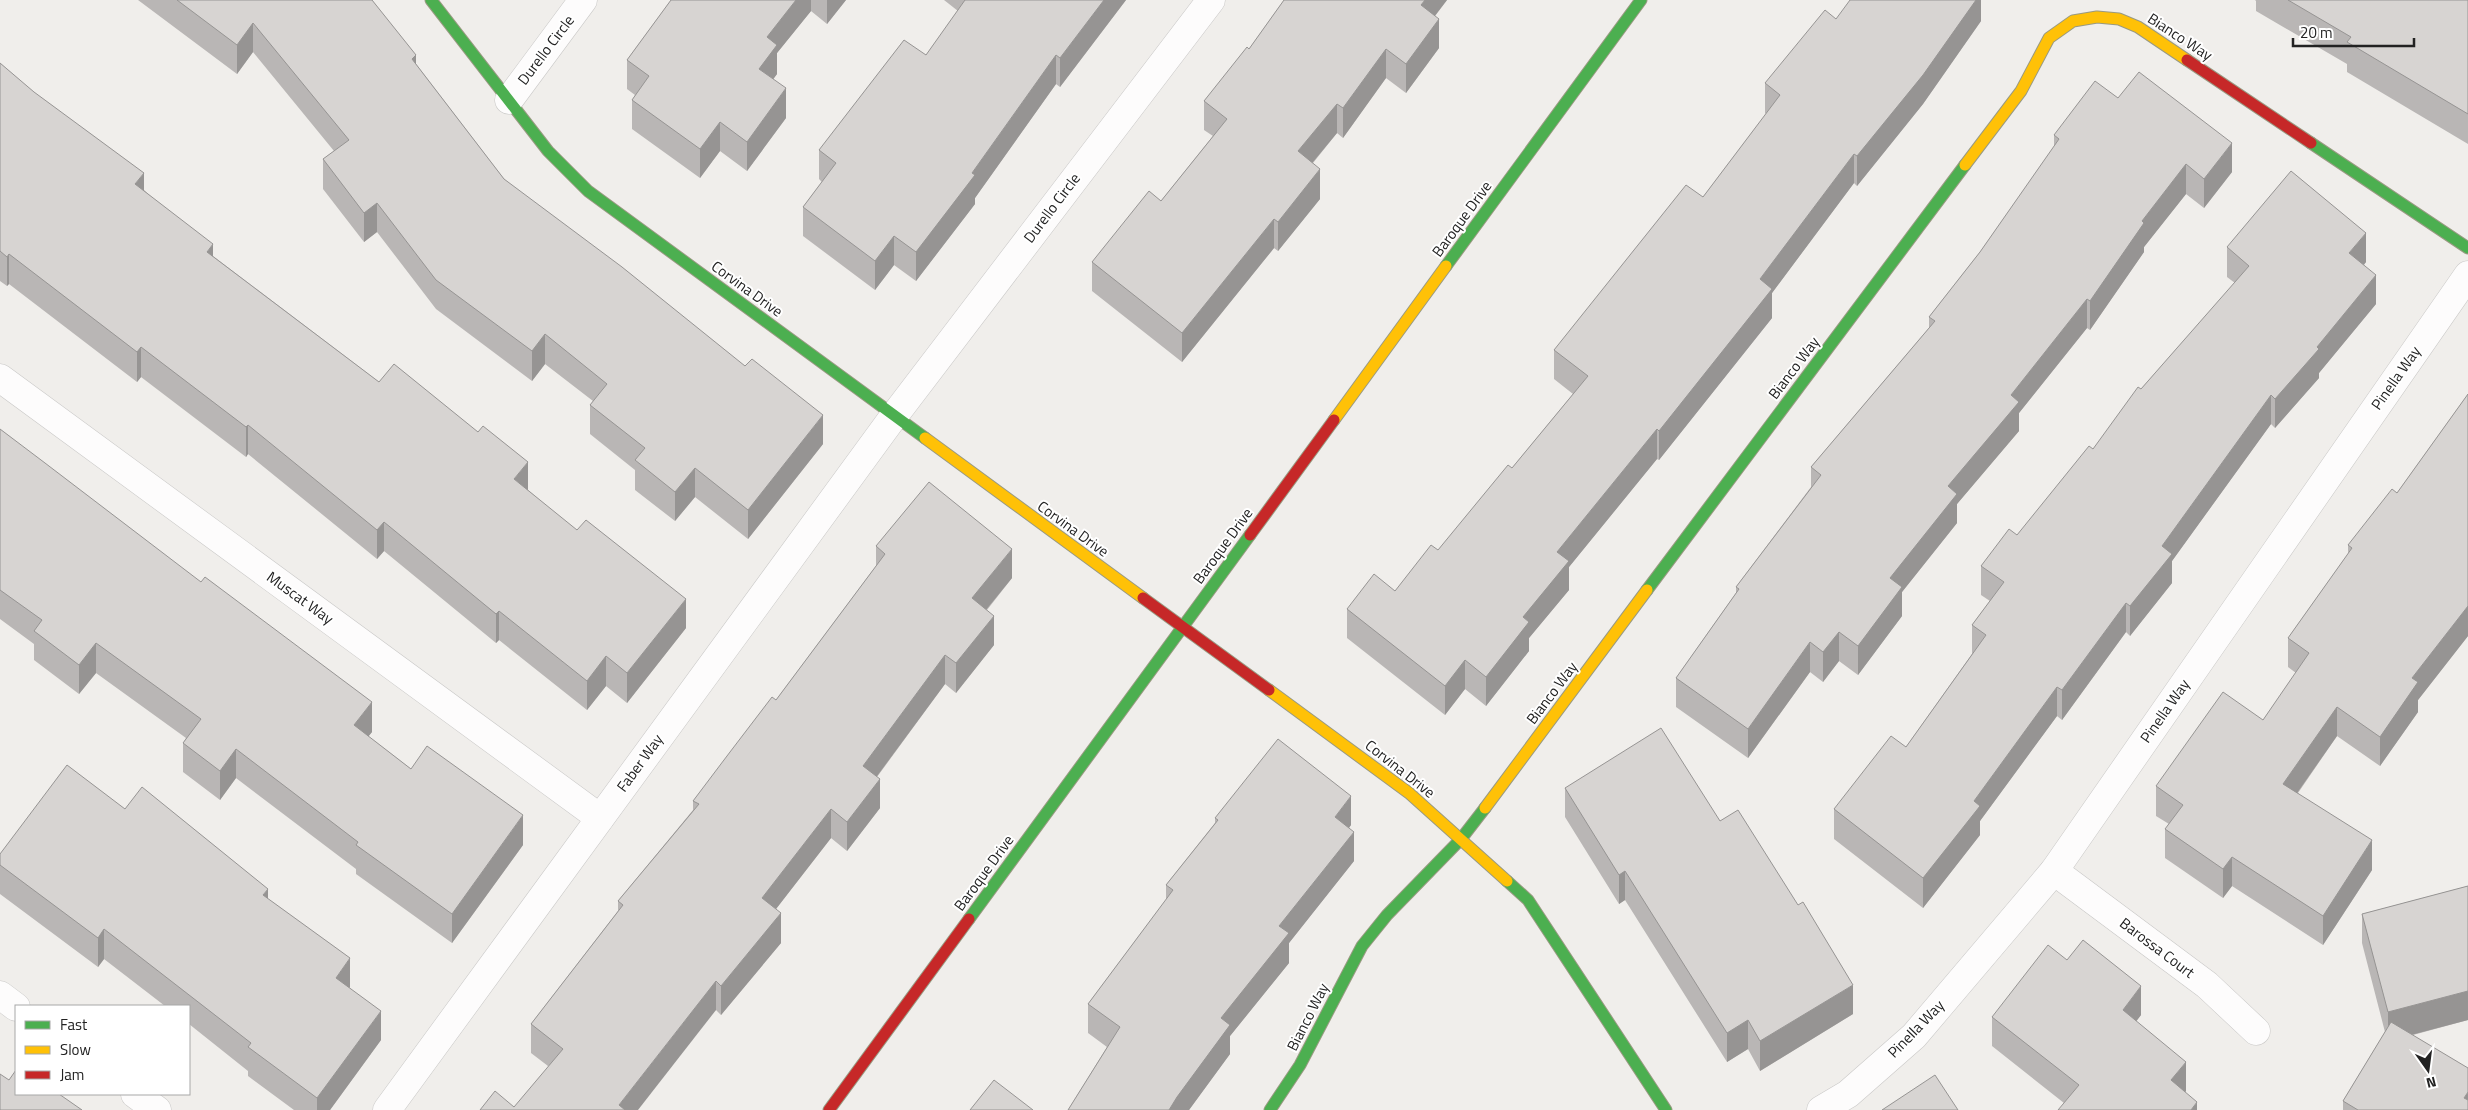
<svg xmlns="http://www.w3.org/2000/svg" width="2468" height="1110" font-family="'Titillium Web',sans-serif">
  <rect width="100%" height="100%" fill="#f0eeeb"/>
  <g fill="none" stroke-linecap="round" stroke-linejoin="round">
    <defs>
      <g id="street">
        <path d="M 509,100 L 583,0"/>
        <path d="M 0,378 L 600,818"/>
        <path d="M 2054,871 L 2207,985 L 2256,1031"/>
        <path d="M 0,995 L 16,1007"/>
        <path d="M 135,1094 L 157,1110"/>
        <path d="M 387,1110 L 894,416 L 1211,0"/>
        <path d="M 1821,1110 L 1848,1094 L 1914,1036 L 2054,871 L 2468,275"/>
      </g>
      <g id="fast">
        <path d="M 431,0 L 548,151 L 588,191 L 925,438"/>
        <path d="M 2311,143 L 2468,248"/>
        <path d="M 1446,266 L 1641,0"/>
        <path d="M 1647,590 L 1965,165"/>
        <path d="M 1507,881 L 1528,900 L 1666,1110"/>
        <path d="M 969,919 L 1250,535"/>
        <path d="M 1270,1110 L 1300,1065 L 1362,946 L 1387,915 L 1461,839 L 1485,808"/>
      </g>
      <g id="slow">
        <path d="M 1965,165 L 2021,91 L 2049,38 L 2073,21 L 2097,17 L 2119,19 L 2138,27 L 2187,60"/>
        <path d="M 1334,420 L 1446,266"/>
        <path d="M 925,438 L 1143,598"/>
        <path d="M 1269,690 L 1409,793 L 1507,881"/>
        <path d="M 1485,808 L 1647,590"/>
      </g>
      <g id="jam">
        <path d="M 2187,60 L 2311,143"/>
        <path d="M 1250,535 L 1334,420"/>
        <path d="M 1143,598 L 1269,690"/>
        <path d="M 829,1110 L 969,919"/>
      </g>
    </defs>
    <use href="#street" stroke="#c9c8c7" stroke-width="29"/>
    <use href="#fast" stroke="#999a82" stroke-width="13"/>
    <use href="#slow" stroke="#999a82" stroke-width="13"/>
    <use href="#jam" stroke="#999a82" stroke-width="13"/>
    <use href="#street" stroke="#fdfcfc" stroke-width="28"/>
    <use href="#fast" stroke="#4caf50" stroke-width="11"/>
    <use href="#slow" stroke="#ffc107" stroke-width="11"/>
    <use href="#jam" stroke="#c62828" stroke-width="11"/>
  </g>
  <g fill="#b9b6b5">
    <path d="M 138,0 L 372,0 L 416,64 L 504,179 L 823,444 L 748,539 L 695,497 L 675,521 L 635,490 L 635,470 L 590,434 L 590,405 L 593,401 L 545,364 L 532,381 L 436,309 L 377,232 L 364,242 L 323,189 L 323,159 L 334,151 L 253,52 L 237,74 Z"/>
    <path d="M 671,0 L 846,0 L 827,24 L 811,11 L 777,53 L 777,74 L 773,79 L 786,118 L 747,171 L 720,151 L 700,178 L 632,129 L 632,100 L 635,95 L 627,89 L 627,60 Z"/>
    <path d="M 944,0 L 1126,0 L 1060,87 L 1056,84 L 975,198 L 975,204 L 916,281 L 894,265 L 875,290 L 803,236 L 803,207 L 822,182 L 819,179 L 819,150 L 926,55 L 958,11 Z"/>
    <path d="M 1284,0 L 1447,0 L 1435,16 L 1439,48 L 1406,93 L 1386,78 L 1343,138 L 1337,133 L 1313,163 L 1320,199 L 1278,251 L 1274,248 L 1182,362 L 1092,291 L 1092,262 L 1161,201 L 1213,136 L 1204,130 L 1204,101 L 1249,49 Z"/>
    <path d="M 1981,0 L 1981,21 L 1923,104 L 1857,186 L 1854,183 L 1772,293 L 1772,318 L 1659,460 L 1657,459 L 1569,567 L 1569,590 L 1529,638 L 1529,651 L 1486,706 L 1465,689 L 1445,715 L 1347,638 L 1347,609 L 1395,591 L 1438,550 L 1512,468 L 1573,394 L 1554,379 L 1554,350 L 1703,197 L 1766,114 L 1765,113 L 1765,83 L 1836,19 Z"/>
    <path d="M 2255,0 L 2468,0 L 2468,144 L 2347,72 L 2347,64 L 2256,11 L 2256,1 Z"/>
    <path d="M 0,63 L 144,190 L 213,256 L 379,382 L 528,490 L 686,628 L 627,703 L 606,686 L 587,710 L 499,640 L 496,643 L 384,551 L 377,559 L 248,454 L 246,457 L 141,377 L 137,382 L 9,284 L 7,286 L 0,281 Z"/>
    <path d="M 2118,98 L 2232,172 L 2204,208 L 2186,194 L 2144,247 L 2144,252 L 2090,330 L 2087,328 L 2019,413 L 2019,431 L 1957,504 L 1957,523 L 1902,592 L 1902,616 L 1858,675 L 1839,661 L 1823,682 L 1810,672 L 1748,758 L 1676,707 L 1676,678 L 1736,593 L 1736,587 L 1811,487 L 1811,467 L 1929,328 L 1929,317 L 1980,252 L 2054,147 L 2054,135 Z"/>
    <path d="M 2227,247 L 2366,262 L 2364,265 L 2376,304 L 2319,373 L 2319,378 L 2275,428 L 2271,424 L 2172,561 L 2172,583 L 2130,636 L 2126,632 L 2062,720 L 2057,716 L 1980,821 L 1980,835 L 1923,908 L 1834,839 L 1834,809 L 1906,747 L 1972,654 L 1972,625 L 1990,601 L 1981,595 L 1981,566 L 2017,535 L 2093,449 L 2141,389 L 2235,283 L 2227,277 Z"/>
    <path d="M 2468,394 L 2468,636 L 2418,700 L 2418,712 L 2380,766 L 2337,736 L 2298,793 L 2372,870 L 2323,945 L 2232,886 L 2223,898 L 2165,858 L 2165,829 L 2169,824 L 2156,816 L 2156,786 L 2263,720 L 2296,673 L 2288,667 L 2288,638 L 2348,554 L 2348,545 L 2397,493 Z"/>
    <path d="M 0,429 L 372,732 L 368,736 L 411,769 L 523,845 L 452,943 L 356,874 L 356,869 L 236,778 L 220,800 L 183,772 L 183,743 L 186,738 L 96,673 L 79,694 L 34,660 L 34,644 L 0,619 Z"/>
    <path d="M 876,546 L 1012,578 L 987,610 L 994,645 L 956,693 L 945,684 L 877,777 L 880,808 L 847,851 L 831,838 L 776,909 L 781,943 L 721,1015 L 716,1010 L 548,1066 L 531,1053 L 531,1024 L 618,911 L 618,901 L 693,810 L 693,801 L 776,700 L 876,566 Z"/>
    <path d="M 1565,788 L 1720,821 L 1853,1014 L 1760,1071 L 1748,1049 L 1727,1062 L 1625,900 L 1619,904 L 1565,817 Z"/>
    <path d="M 125,809 L 268,899 L 350,987 L 349,988 L 381,1040 L 330,1110 L 294,1110 L 248,1076 L 248,1071 L 189,1024 L 189,1006 L 165,1006 L 104,959 L 98,967 L 0,894 L 0,854 Z"/>
    <path d="M 1215,818 L 1351,825 L 1349,828 L 1354,861 L 1289,943 L 1289,963 L 1230,1036 L 1230,1054 L 1189,1110 L 1068,1110 L 1107,1047 L 1088,1033 L 1088,1004 L 1166,900 L 1166,885 L 1215,823 Z"/>
    <path d="M 2468,886 L 2468,1020 L 2413,1035 L 2468,1110 L 2343,1110 L 2343,1101 L 2385,1032 L 2362,943 L 2362,914 Z"/>
    <path d="M 2067,960 L 2141,1015 L 2136,1021 L 2186,1091 L 2185,1092 L 2197,1110 L 2064,1103 L 1992,1046 L 1992,1017 Z"/>
  </g>
  <g fill="#969493">
    <path d="M 796,0 L 811,0 L 811,11 L 777,53 L 777,74 L 759,99 L 759,69 L 767,37 Z"/>
    <path d="M 827,0 L 846,0 L 827,24 Z"/>
    <path d="M 1104,0 L 1126,0 L 1060,87 L 1060,58 Z"/>
    <path d="M 1425,0 L 1447,0 L 1421,34 L 1421,5 Z"/>
    <path d="M 1976,0 L 1981,0 L 1981,21 L 1923,104 L 1857,186 L 1857,156 Z"/>
    <path d="M 1439,19 L 1439,48 L 1406,93 L 1406,64 Z"/>
    <path d="M 253,23 L 253,52 L 237,74 L 237,45 Z"/>
    <path d="M 1386,49 L 1386,78 L 1343,138 L 1343,108 Z"/>
    <path d="M 416,55 L 416,84 L 412,59 Z"/>
    <path d="M 1056,55 L 1056,84 L 975,198 L 975,204 L 916,281 L 916,252 Z"/>
    <path d="M 786,88 L 786,118 L 747,171 L 747,142 Z"/>
    <path d="M 1337,104 L 1337,133 L 1298,180 L 1298,151 Z"/>
    <path d="M 720,122 L 720,151 L 700,178 L 700,149 Z"/>
    <path d="M 2232,143 L 2232,172 L 2204,208 L 2204,179 Z"/>
    <path d="M 1854,154 L 1854,183 L 1772,293 L 1772,318 L 1659,460 L 1659,431 L 1760,279 Z"/>
    <path d="M 2186,164 L 2186,194 L 2144,247 L 2144,252 L 2090,330 L 2090,301 L 2142,221 Z"/>
    <path d="M 1320,169 L 1320,199 L 1278,251 L 1278,222 Z"/>
    <path d="M 144,173 L 144,202 L 135,184 Z"/>
    <path d="M 377,203 L 377,232 L 364,242 L 364,213 Z"/>
    <path d="M 1274,219 L 1274,248 L 1182,362 L 1182,333 Z"/>
    <path d="M 2366,233 L 2366,262 L 2349,282 L 2349,253 Z"/>
    <path d="M 894,236 L 894,265 L 875,290 L 875,261 Z"/>
    <path d="M 213,244 L 213,273 L 207,252 Z"/>
    <path d="M 9,254 L 9,284 L 7,286 L 7,257 Z"/>
    <path d="M 2376,275 L 2376,304 L 2319,373 L 2319,378 L 2275,428 L 2275,399 L 2317,347 Z"/>
    <path d="M 2087,299 L 2087,328 L 2019,413 L 2019,431 L 1957,504 L 1957,523 L 1902,592 L 1902,616 L 1858,675 L 1858,646 L 1890,578 L 1948,486 L 2011,395 Z"/>
    <path d="M 545,334 L 545,364 L 532,381 L 532,351 Z"/>
    <path d="M 141,347 L 141,377 L 137,382 L 137,352 Z"/>
    <path d="M 2271,395 L 2271,424 L 2172,561 L 2172,583 L 2130,636 L 2130,606 L 2162,546 Z"/>
    <path d="M 823,415 L 823,444 L 748,539 L 748,510 Z"/>
    <path d="M 248,425 L 248,454 L 246,457 L 246,427 Z"/>
    <path d="M 1657,429 L 1657,459 L 1569,567 L 1569,590 L 1529,638 L 1529,651 L 1486,706 L 1486,677 L 1557,552 Z"/>
    <path d="M 528,462 L 528,491 L 514,479 Z"/>
    <path d="M 695,468 L 695,497 L 675,521 L 675,492 Z"/>
    <path d="M 384,522 L 384,551 L 377,559 L 377,530 Z"/>
    <path d="M 1012,549 L 1012,578 L 972,627 L 972,598 Z"/>
    <path d="M 686,599 L 686,628 L 627,703 L 627,673 Z"/>
    <path d="M 2126,603 L 2126,632 L 2062,720 L 2062,690 Z"/>
    <path d="M 2468,606 L 2468,636 L 2418,700 L 2418,712 L 2380,766 L 2380,737 L 2412,678 Z"/>
    <path d="M 499,611 L 499,640 L 496,643 L 496,614 Z"/>
    <path d="M 994,616 L 994,645 L 956,693 L 956,663 Z"/>
    <path d="M 1839,632 L 1839,661 L 1823,682 L 1823,652 Z"/>
    <path d="M 1810,642 L 1810,672 L 1748,758 L 1748,729 Z"/>
    <path d="M 96,643 L 96,673 L 79,694 L 79,665 Z"/>
    <path d="M 945,655 L 945,684 L 863,795 L 863,766 Z"/>
    <path d="M 606,656 L 606,686 L 587,710 L 587,681 Z"/>
    <path d="M 1465,660 L 1465,689 L 1445,715 L 1445,686 Z"/>
    <path d="M 2057,687 L 2057,716 L 1980,821 L 1980,835 L 1923,908 L 1923,878 L 1974,801 Z"/>
    <path d="M 372,702 L 372,732 L 354,755 L 354,725 Z"/>
    <path d="M 2337,707 L 2337,736 L 2283,813 L 2283,784 Z"/>
    <path d="M 236,749 L 236,778 L 220,800 L 220,771 Z"/>
    <path d="M 880,779 L 880,808 L 847,851 L 847,822 Z"/>
    <path d="M 1351,796 L 1351,825 L 1335,846 L 1335,817 Z"/>
    <path d="M 831,809 L 831,838 L 762,927 L 762,898 Z"/>
    <path d="M 523,815 L 523,845 L 452,943 L 452,914 Z"/>
    <path d="M 1354,832 L 1354,861 L 1289,943 L 1289,963 L 1230,1036 L 1230,1054 L 1189,1110 L 1169,1110 L 1221,1018 L 1279,926 Z"/>
    <path d="M 2372,840 L 2372,870 L 2323,945 L 2323,916 Z"/>
    <path d="M 2232,857 L 2232,886 L 2223,898 L 2223,869 Z"/>
    <path d="M 1625,871 L 1625,900 L 1619,904 L 1619,875 Z"/>
    <path d="M 268,889 L 268,918 L 263,895 Z"/>
    <path d="M 781,913 L 781,943 L 721,1015 L 721,986 Z"/>
    <path d="M 104,929 L 104,959 L 98,967 L 98,938 Z"/>
    <path d="M 350,958 L 350,987 L 336,1007 L 336,978 Z"/>
    <path d="M 716,981 L 716,1010 L 638,1110 L 619,1110 L 619,1105 Z"/>
    <path d="M 1853,985 L 1853,1014 L 1760,1071 L 1760,1041 Z"/>
    <path d="M 2141,986 L 2141,1015 L 2123,1039 L 2123,1010 Z"/>
    <path d="M 2468,991 L 2468,1020 L 2388,1041 L 2388,1012 Z"/>
    <path d="M 381,1011 L 381,1040 L 330,1110 L 317,1110 L 317,1098 Z"/>
    <path d="M 1748,1020 L 1748,1049 L 1727,1062 L 1727,1033 Z"/>
    <path d="M 2186,1062 L 2186,1091 L 2171,1109 L 2171,1080 Z"/>
    <path d="M 2468,1092 L 2468,1110 L 2464,1098 Z"/>
    <path d="M 2197,1102 L 2197,1110 L 2191,1110 Z"/>
  </g>
  <g fill="#d7d4d2" stroke="#969493">
    <path d="M 177,0 L 372,0 L 416,55 L 412,59 L 504,179 L 622,267 L 745,366 L 752,359 L 823,415 L 748,510 L 695,468 L 675,492 L 635,460 L 645,448 L 590,405 L 607,384 L 545,334 L 532,351 L 436,280 L 377,203 L 364,213 L 323,159 L 349,140 L 253,23 L 237,45 Z"/>
    <path d="M 671,0 L 796,0 L 767,37 L 777,45 L 759,69 L 786,88 L 747,142 L 720,122 L 700,149 L 632,100 L 649,76 L 627,60 Z"/>
    <path d="M 965,0 L 1104,0 L 1060,58 L 1056,55 L 972,173 L 975,175 L 916,252 L 894,236 L 875,261 L 803,207 L 836,163 L 819,150 L 904,40 L 926,55 Z"/>
    <path d="M 1284,0 L 1425,0 L 1421,5 L 1439,19 L 1406,64 L 1386,49 L 1343,108 L 1337,104 L 1298,151 L 1320,169 L 1278,222 L 1274,219 L 1182,333 L 1092,262 L 1149,191 L 1161,201 L 1227,119 L 1204,101 L 1247,47 L 1249,49 Z"/>
    <path d="M 1850,0 L 1976,0 L 1923,75 L 1857,156 L 1854,154 L 1760,279 L 1772,289 L 1659,431 L 1657,429 L 1557,552 L 1569,561 L 1523,617 L 1529,622 L 1486,677 L 1465,660 L 1445,686 L 1347,609 L 1374,574 L 1395,591 L 1431,545 L 1438,550 L 1508,465 L 1512,468 L 1588,376 L 1554,350 L 1686,185 L 1703,197 L 1780,95 L 1765,83 L 1825,10 L 1836,19 Z"/>
    <path d="M 2288,0 L 2468,0 L 2468,114 L 2347,42 L 2351,37 Z"/>
    <path d="M 0,63 L 34,92 L 144,173 L 135,184 L 213,244 L 207,252 L 379,382 L 394,364 L 478,432 L 483,426 L 528,462 L 514,479 L 577,530 L 586,520 L 686,599 L 627,673 L 606,656 L 587,681 L 499,611 L 496,614 L 384,522 L 377,530 L 248,425 L 246,427 L 141,347 L 137,352 L 9,254 L 7,257 L 0,251 Z"/>
    <path d="M 2139,72 L 2232,143 L 2204,179 L 2186,164 L 2142,221 L 2144,223 L 2090,301 L 2087,299 L 2011,395 L 2019,402 L 1948,486 L 1957,494 L 1890,578 L 1902,587 L 1858,646 L 1839,632 L 1823,652 L 1810,642 L 1748,729 L 1676,678 L 1739,589 L 1736,587 L 1821,475 L 1811,467 L 1935,321 L 1929,317 L 1980,252 L 2059,139 L 2054,135 L 2095,81 L 2118,98 Z"/>
    <path d="M 2291,171 L 2366,233 L 2349,253 L 2376,275 L 2317,347 L 2319,349 L 2275,399 L 2271,395 L 2162,546 L 2172,554 L 2130,606 L 2126,603 L 2062,690 L 2057,687 L 1974,801 L 1980,806 L 1923,878 L 1834,809 L 1891,736 L 1906,747 L 1986,635 L 1972,625 L 2004,582 L 1981,566 L 2009,529 L 2017,535 L 2089,446 L 2093,449 L 2138,387 L 2141,389 L 2249,266 L 2227,247 Z"/>
    <path d="M 2468,394 L 2468,606 L 2412,678 L 2418,682 L 2380,737 L 2337,707 L 2283,784 L 2372,840 L 2323,916 L 2232,857 L 2223,869 L 2165,829 L 2183,805 L 2156,786 L 2223,692 L 2263,720 L 2309,653 L 2288,638 L 2352,548 L 2348,545 L 2392,489 L 2397,493 Z"/>
    <path d="M 0,429 L 45,463 L 201,582 L 205,577 L 372,702 L 354,725 L 411,769 L 427,746 L 523,815 L 452,914 L 356,845 L 358,842 L 236,749 L 220,771 L 183,743 L 201,719 L 96,643 L 79,665 L 34,631 L 42,620 L 0,590 Z"/>
    <path d="M 929,482 L 1012,549 L 972,598 L 994,616 L 956,663 L 945,655 L 863,766 L 880,779 L 847,822 L 831,809 L 762,898 L 781,913 L 721,986 L 716,981 L 619,1105 L 625,1110 L 480,1110 L 495,1091 L 514,1107 L 563,1049 L 531,1024 L 623,905 L 618,901 L 699,804 L 693,801 L 730,752 L 772,697 L 776,700 L 885,554 L 876,546 Z"/>
    <path d="M 1661,728 L 1720,821 L 1738,810 L 1798,905 L 1803,902 L 1853,985 L 1760,1041 L 1748,1020 L 1727,1033 L 1625,871 L 1619,875 L 1565,788 Z"/>
    <path d="M 1278,739 L 1351,796 L 1335,817 L 1354,832 L 1279,926 L 1289,933 L 1221,1018 L 1230,1025 L 1177,1097 L 1169,1110 L 1068,1110 L 1120,1027 L 1088,1004 L 1173,890 L 1166,885 L 1218,820 L 1215,818 Z"/>
    <path d="M 67,765 L 125,809 L 142,787 L 268,889 L 263,895 L 350,958 L 336,978 L 381,1011 L 317,1098 L 248,1047 L 251,1043 L 104,929 L 98,938 L 0,865 L 0,854 Z"/>
    <path d="M 2468,886 L 2468,991 L 2388,1012 L 2362,914 Z"/>
    <path d="M 2083,940 L 2141,986 L 2123,1010 L 2186,1062 L 2171,1080 L 2197,1102 L 2191,1110 L 2058,1110 L 2079,1085 L 1992,1017 L 2048,945 L 2067,960 Z"/>
    <path d="M 2391,1022 L 2468,1068 L 2468,1092 L 2464,1098 L 2468,1100 L 2468,1110 L 2358,1110 L 2343,1101 Z"/>
    <path d="M 16,1070 L 16,1094 L 59,1094 L 82,1110 L 0,1110 L 0,1074 L 9,1080 Z"/>
    <path d="M 1935,1075 L 1958,1110 L 1882,1110 Z"/>
    <path d="M 994,1080 L 1033,1110 L 970,1110 Z"/>
  </g>
  <g text-anchor="middle" stroke-width="4" stroke-linejoin="round" paint-order="stroke">
    <g font-size="15" fill="#222" stroke="#fff">
      <text transform="translate(2180 37) rotate(33)" y="5">Bianco Way</text>
      <text transform="translate(546 50) rotate(-53)" y="5">Durello Circle</text>
      <text transform="translate(1052 208) rotate(-53)" y="5">Durello Circle</text>
      <text transform="translate(1462 219) rotate(-54)" y="5">Baroque Drive</text>
      <text transform="translate(747 289) rotate(36)" y="5">Corvina Drive</text>
      <text transform="translate(1794 368) rotate(-53)" y="5">Bianco Way</text>
      <text transform="translate(2396 378) rotate(-55)" y="5">Pinella Way</text>
      <text transform="translate(1073 529) rotate(36)" y="5">Corvina Drive</text>
      <text transform="translate(1223 546) rotate(-54)" y="5">Baroque Drive</text>
      <text transform="translate(300 598) rotate(36)" y="5">Muscat Way</text>
      <text transform="translate(1552 693) rotate(-53)" y="5">Bianco Way</text>
      <text transform="translate(2165 711) rotate(-55)" y="5">Pinella Way</text>
      <text transform="translate(640 763) rotate(-54)" y="5">Faber Way</text>
      <text transform="translate(1400 769) rotate(38)" y="5">Corvina Drive</text>
      <text transform="translate(984 873) rotate(-54)" y="5">Baroque Drive</text>
      <text transform="translate(2157 948) rotate(37)" y="5">Barossa Court</text>
      <text transform="translate(1308 1017) rotate(-63)" y="5">Bianco Way</text>
      <text transform="translate(1916 1029) rotate(-46)" y="5">Pinella Way</text>
    </g>
  </g>
  <rect x="15" y="1005" width="175" height="90" fill="#ffffff" stroke="#a7a7a7"/>
  <rect x="25" y="1021" width="25" height="8" fill="#4caf50" stroke="#a7a7a7"/>
  <text x="60" y="1030" font-size="15" fill="#222222">Fast</text>
  <rect x="25" y="1046" width="25" height="8" fill="#ffc107" stroke="#a7a7a7"/>
  <text x="60" y="1055" font-size="15" fill="#222222">Slow</text>
  <rect x="25" y="1071" width="25" height="8" fill="#c62828" stroke="#a7a7a7"/>
  <text x="60" y="1080" font-size="15" fill="#222222">Jam</text>
  <g transform="translate(2428 1070) rotate(166)" stroke="#ffffff" stroke-width="4" paint-order="stroke">
  <path d="M0-4L9 19L0 12L-9 19Z" fill="#222222"/>
  <text y="-8" font-size="14" font-weight="bold" text-anchor="middle" fill="#222222">N</text>
  </g>
  <path d="M2293 38v8h121v-8" fill="none" stroke="#222222" stroke-width="2.5"/>
  <text x="2300" y="38" font-size="15" fill="#222222" stroke="#ffffff" stroke-width="4" paint-order="stroke">20 m</text>
</svg>
